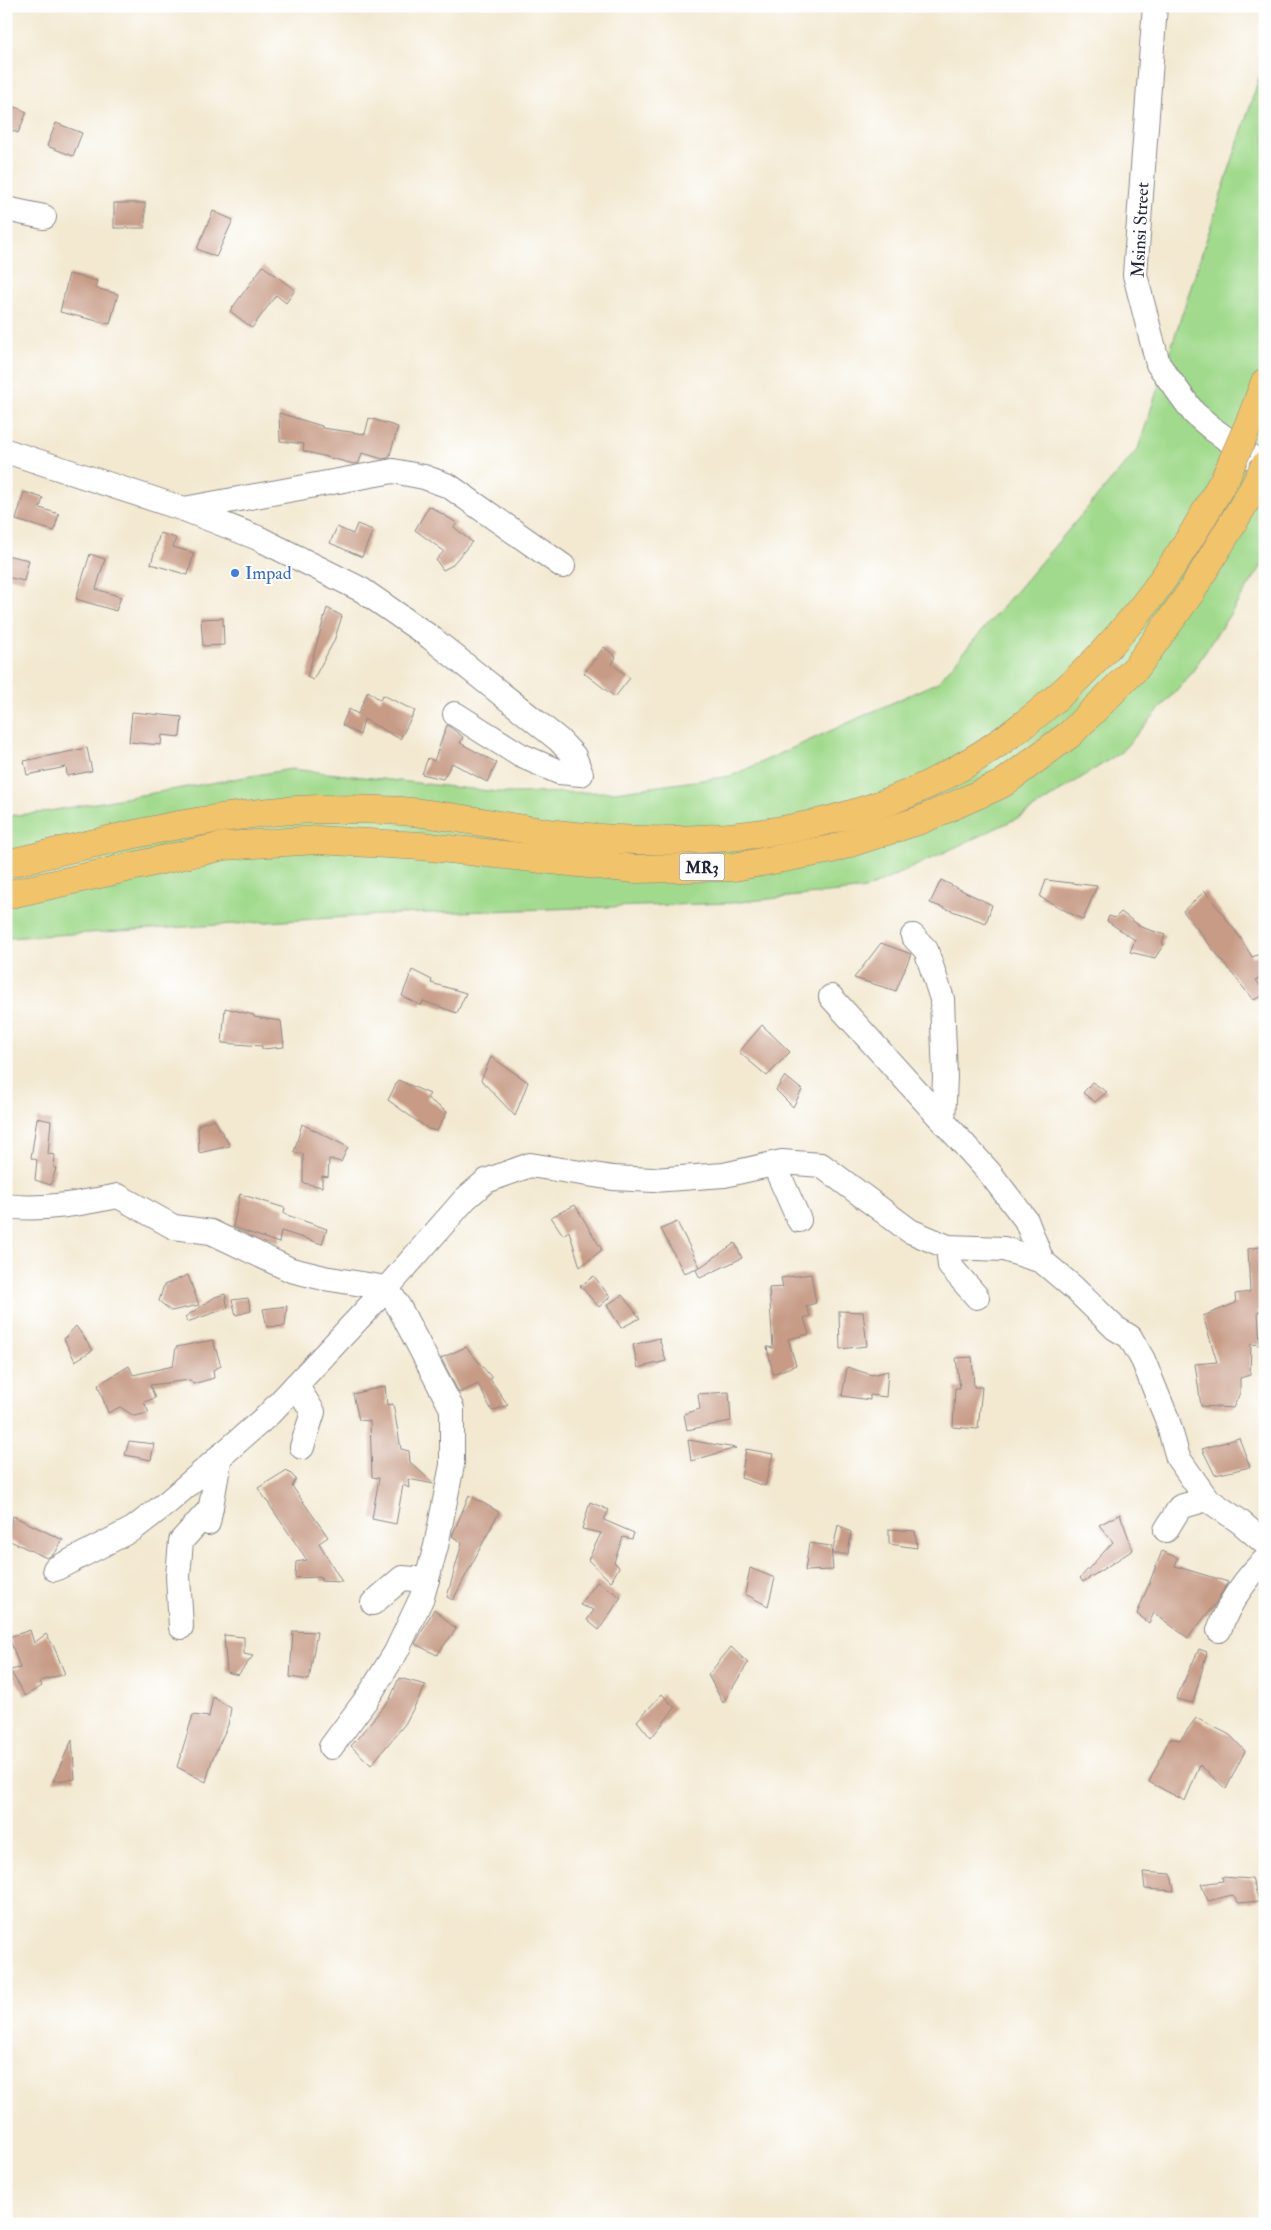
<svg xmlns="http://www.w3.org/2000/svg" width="1271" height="2230" font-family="'IM FELL Double Pica',serif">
  <rect width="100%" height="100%" fill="#fff"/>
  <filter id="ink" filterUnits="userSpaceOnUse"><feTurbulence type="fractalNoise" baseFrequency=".02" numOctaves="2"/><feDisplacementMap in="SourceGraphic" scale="10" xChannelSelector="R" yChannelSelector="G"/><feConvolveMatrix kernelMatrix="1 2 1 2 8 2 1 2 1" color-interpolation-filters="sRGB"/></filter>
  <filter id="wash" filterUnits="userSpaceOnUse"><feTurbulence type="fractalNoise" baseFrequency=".0096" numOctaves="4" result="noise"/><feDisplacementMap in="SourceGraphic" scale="20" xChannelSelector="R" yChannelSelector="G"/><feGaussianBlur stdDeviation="1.12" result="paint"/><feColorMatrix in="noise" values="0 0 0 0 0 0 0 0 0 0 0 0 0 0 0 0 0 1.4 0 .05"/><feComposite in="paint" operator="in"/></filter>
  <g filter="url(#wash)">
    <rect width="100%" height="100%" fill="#f3e9d1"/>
    <path fill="#a1da8d" stroke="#627e64" d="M 1265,60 L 1265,561 L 1190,675 L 1121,752 L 1022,816 L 866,889 L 730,903 L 398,914 L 6,938 L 6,816 L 38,813 L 291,769 L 507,793 L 615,792 L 731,776 L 938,682 L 1138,449 Z"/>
    <g id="blocks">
      <g fill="#c79b86">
        <path d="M 6,103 L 27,112 L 18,133 L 6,128 Z"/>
        <path d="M 56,123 L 82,133 L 73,156 L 47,146 Z"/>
        <rect x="114" y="203" width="31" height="25"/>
        <path d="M 213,211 L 233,220 L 216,257 L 197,249 Z"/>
        <path d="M 263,266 L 295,290 L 286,303 L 276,295 L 252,328 L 230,311 Z"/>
        <path d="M 69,274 L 97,281 L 95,288 L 118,294 L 110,324 L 60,312 Z"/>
        <path d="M 279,413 L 322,426 L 322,428 L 365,434 L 369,418 L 398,427 L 389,458 L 383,459 L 362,453 L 359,463 L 354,464 L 303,451 L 304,444 L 280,441 Z"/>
        <path d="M 24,492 L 43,498 L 40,508 L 59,514 L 54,531 L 16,520 Z"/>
        <path d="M 429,506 L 457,523 L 454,527 L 472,542 L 451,566 L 443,570 L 436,560 L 444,551 L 415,530 Z"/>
        <path d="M 357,524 L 373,530 L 362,557 L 330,543 L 337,527 L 353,534 Z"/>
        <path d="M 160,533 L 176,538 L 173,547 L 194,553 L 188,575 L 151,564 Z"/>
        <path d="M 90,554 L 105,559 L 96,589 L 121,597 L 116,611 L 76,599 Z"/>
        <path d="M 6,555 L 29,560 L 24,581 L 6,577 Z"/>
        <path d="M 327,608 L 342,616 L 334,641 L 313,680 L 307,677 Z"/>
        <path d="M 223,618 L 224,645 L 203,646 L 201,619 Z"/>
        <path d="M 604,647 L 616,657 L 612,664 L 630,678 L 615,697 L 584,673 Z"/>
        <path d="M 368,691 L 380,700 L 383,695 L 415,711 L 400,739 L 364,719 L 360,735 L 342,725 L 349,709 L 358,714 Z"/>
        <path d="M 132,712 L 182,717 L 180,737 L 162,735 L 161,745 L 129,742 Z"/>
        <path d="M 447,725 L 463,737 L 460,743 L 497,763 L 487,782 L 452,763 L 443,779 L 422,774 L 428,758 L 434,761 Z"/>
        <path d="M 87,748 L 92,771 L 67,776 L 66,767 L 27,775 L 24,761 Z"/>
        <path d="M 941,880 L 992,905 L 986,923 L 930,903 Z"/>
        <path d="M 1046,880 L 1097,886 L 1083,920 L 1040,897 Z"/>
        <path d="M 1205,891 L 1240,937 L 1252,957 L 1260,954 L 1265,961 L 1265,976 L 1256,980 L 1265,992 L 1265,995 L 1253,1000 L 1183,911 Z"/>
        <path d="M 1121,912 L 1141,927 L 1165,935 L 1162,943 L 1164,944 L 1155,958 L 1130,952 L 1135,940 L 1107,921 L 1109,916 L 1115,918 Z"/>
        <path d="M 881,943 L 911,954 L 896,991 L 854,978 Z"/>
        <path d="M 412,970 L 432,980 L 431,983 L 466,993 L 457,1013 L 423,1001 L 421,1006 L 402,996 Z"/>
        <path d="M 225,1008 L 254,1015 L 254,1017 L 281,1021 L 284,1047 L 262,1049 L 262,1046 L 222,1043 Z"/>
        <path d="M 762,1025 L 790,1052 L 767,1076 L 739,1052 Z"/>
        <path d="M 491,1057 L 528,1082 L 515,1116 L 481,1080 Z"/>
        <path d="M 785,1076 L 802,1090 L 793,1107 L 776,1090 Z"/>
        <path d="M 398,1080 L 430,1094 L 427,1098 L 447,1112 L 437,1131 L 428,1129 L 388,1100 Z"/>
        <path d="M 1092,1082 L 1107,1092 L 1095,1102 L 1083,1093 Z"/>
        <path d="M 37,1118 L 51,1121 L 48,1154 L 55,1155 L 54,1168 L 56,1168 L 51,1185 L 35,1180 L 37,1160 L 31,1158 Z"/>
        <path d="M 214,1119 L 230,1146 L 199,1153 L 198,1125 Z"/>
        <path d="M 302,1124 L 348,1147 L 341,1162 L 329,1159 L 328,1177 L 322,1176 L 322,1187 L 303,1183 L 303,1154 L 294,1152 Z"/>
        <path d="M 240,1194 L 285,1208 L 284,1214 L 327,1229 L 322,1244 L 281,1231 L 279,1243 L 233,1227 Z"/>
        <path d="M 575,1205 L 602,1250 L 580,1267 L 569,1231 L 563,1235 L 551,1217 Z"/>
        <path d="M 677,1222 L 700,1267 L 684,1273 L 661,1229 Z"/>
        <path d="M 735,1243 L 742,1258 L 700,1278 L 696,1270 Z"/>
        <path d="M 1265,1246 L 1265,1311 L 1258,1311 L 1260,1345 L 1251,1344 L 1250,1375 L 1240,1378 L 1240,1393 L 1233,1408 L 1201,1406 L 1195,1364 L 1217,1362 L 1203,1316 L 1236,1303 L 1235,1294 L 1250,1292 L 1248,1249 Z"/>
        <path d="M 811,1274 L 816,1303 L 806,1306 L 810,1316 L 804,1318 L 809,1334 L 788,1339 L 796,1365 L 773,1374 L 767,1347 L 773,1348 L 769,1288 L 783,1287 L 781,1278 Z"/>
        <path d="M 188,1275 L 199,1305 L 171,1311 L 159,1301 L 164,1285 Z"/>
        <path d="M 594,1276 L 610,1297 L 599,1307 L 580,1286 Z"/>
        <path d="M 225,1294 L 228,1308 L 187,1322 L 185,1317 L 215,1297 Z"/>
        <path d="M 622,1295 L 640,1318 L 621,1328 L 607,1305 Z"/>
        <path d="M 248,1298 L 251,1311 L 236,1315 L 232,1300 Z"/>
        <path d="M 287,1306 L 285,1326 L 267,1327 L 263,1309 Z"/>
        <path d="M 839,1311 L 863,1312 L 867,1346 L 840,1349 Z"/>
        <path d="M 76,1326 L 93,1350 L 75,1361 L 64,1339 Z"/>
        <path d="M 659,1338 L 666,1361 L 638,1368 L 633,1345 Z"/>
        <path d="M 213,1340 L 221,1366 L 213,1370 L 214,1378 L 193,1384 L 190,1380 L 150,1385 L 155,1398 L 144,1402 L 149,1413 L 134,1416 L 120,1407 L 108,1413 L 98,1385 L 129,1366 L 133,1375 L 173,1366 L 176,1347 Z"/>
        <path d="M 466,1347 L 492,1378 L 490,1379 L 508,1405 L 492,1411 L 478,1384 L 459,1393 L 441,1358 Z"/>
        <path d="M 972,1357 L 974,1387 L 982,1387 L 978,1429 L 953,1427 L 955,1388 L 960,1388 L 956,1358 Z"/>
        <path d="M 847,1367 L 872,1375 L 888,1371 L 886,1397 L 870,1395 L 870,1400 L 842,1396 Z"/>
        <path d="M 385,1386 L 387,1405 L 393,1404 L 401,1449 L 409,1451 L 410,1462 L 434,1484 L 408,1479 L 409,1488 L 403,1485 L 396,1524 L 372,1519 L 379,1478 L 372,1477 L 370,1421 L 359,1420 L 353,1394 Z"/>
        <path d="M 729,1392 L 731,1421 L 687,1430 L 684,1414 L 700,1409 L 698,1394 Z"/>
        <path d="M 1239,1438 L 1250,1467 L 1215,1475 L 1202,1449 Z"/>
        <path d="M 688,1440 L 736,1448 L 691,1461 Z"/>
        <path d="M 129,1441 L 154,1444 L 151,1460 L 125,1455 Z"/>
        <path d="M 746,1449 L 773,1454 L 765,1486 L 741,1478 Z"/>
        <path d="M 287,1470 L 296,1479 L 292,1486 L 328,1537 L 319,1543 L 342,1582 L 321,1581 L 321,1577 L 295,1578 L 296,1562 L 307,1560 L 258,1488 Z"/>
        <path d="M 469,1495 L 499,1512 L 453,1600 L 447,1597 L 462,1543 L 452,1536 Z"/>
        <path d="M 590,1502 L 609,1510 L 604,1520 L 634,1533 L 632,1539 L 623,1537 L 614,1562 L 619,1567 L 611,1582 L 588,1560 L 601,1533 L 582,1529 Z"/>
        <path d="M 1120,1514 L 1133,1550 L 1083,1582 L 1080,1578 L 1113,1542 L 1099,1525 Z"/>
        <path d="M 13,1516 L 63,1540 L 55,1553 L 47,1558 L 6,1539 Z"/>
        <path d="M 838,1525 L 851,1532 L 848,1554 L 832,1554 Z"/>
        <path d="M 889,1529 L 915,1531 L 917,1548 L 889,1544 Z"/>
        <path d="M 809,1543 L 831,1546 L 833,1570 L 805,1571 Z"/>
        <path d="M 1162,1551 L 1178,1558 L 1175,1566 L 1228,1582 L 1215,1604 L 1188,1638 L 1154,1613 L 1149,1623 L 1137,1614 Z"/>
        <path d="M 750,1568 L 775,1578 L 768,1606 L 745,1594 Z"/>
        <path d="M 597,1582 L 621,1597 L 599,1630 L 587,1620 L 594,1610 L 580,1605 Z"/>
        <path d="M 434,1609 L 456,1629 L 437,1655 L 415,1644 Z"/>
        <path d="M 30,1630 L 34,1643 L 46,1634 L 54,1647 L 65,1674 L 40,1681 L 42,1686 L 25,1696 L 10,1670 L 20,1668 L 9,1637 Z"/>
        <path d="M 293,1631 L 317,1632 L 309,1680 L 290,1677 Z"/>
        <path d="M 224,1635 L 244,1637 L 244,1654 L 253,1656 L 238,1675 L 227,1672 Z"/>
        <path d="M 731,1647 L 748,1663 L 723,1703 L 708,1675 Z"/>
        <path d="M 1199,1649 L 1207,1652 L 1193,1703 L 1176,1699 Z"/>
        <path d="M 399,1678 L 426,1685 L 405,1724 L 371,1765 L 351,1746 L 390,1699 Z"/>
        <path d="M 662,1694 L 675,1708 L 651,1738 L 637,1721 Z"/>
        <path d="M 213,1697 L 231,1708 L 228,1725 L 212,1760 L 206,1782 L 177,1767 L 193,1715 L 209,1717 Z"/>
        <path d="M 1196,1718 L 1230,1735 L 1245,1751 L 1226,1789 L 1200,1765 L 1185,1801 L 1149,1782 L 1170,1738 L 1180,1740 Z"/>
        <path d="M 72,1740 L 75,1779 L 53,1781 Z"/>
        <path d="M 1143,1872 L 1171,1874 L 1174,1891 L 1145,1889 Z"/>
        <path d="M 1222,1877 L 1252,1879 L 1259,1901 L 1239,1903 L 1232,1895 L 1208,1901 L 1201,1884 L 1223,1881 Z"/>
      </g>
    </g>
  </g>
  <g filter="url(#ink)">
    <use href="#blocks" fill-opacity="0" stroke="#8a8686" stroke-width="1"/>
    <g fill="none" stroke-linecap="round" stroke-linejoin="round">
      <defs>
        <g id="minor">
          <path d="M 1155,6 L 1135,275 L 1158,364 L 1194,413 L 1214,430 L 1265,467"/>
          <path d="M 6,209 L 44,217"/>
          <path d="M 6,451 L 184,509"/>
          <path d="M 455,714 L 520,755 L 559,772 L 581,774 L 574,756 L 559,740 L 430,637 L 362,590 L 258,538 L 184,509 L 393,471 L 424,477 L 449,486 L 563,566"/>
          <path d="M 913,936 L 926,950 L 942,999 L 945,1077 L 943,1122"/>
          <path d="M 831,997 L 989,1172 L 1026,1220 L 1042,1261"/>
          <path d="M 774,1164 L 799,1220"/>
          <path d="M 6,1206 C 41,1211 83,1203 118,1196 L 174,1227 L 211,1232 L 291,1270 L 324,1278 L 387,1288 L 400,1309 L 452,1409 L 452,1465 L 436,1546 L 422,1597 L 396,1652 L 368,1697 L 331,1747"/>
          <path d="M 948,1247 L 950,1266 L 977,1297"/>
          <path d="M 296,1385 L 313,1412 L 302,1447"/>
          <path d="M 208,1523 L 220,1456"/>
          <path d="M 1166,1530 L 1180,1507 L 1207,1499"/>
          <path d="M 55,1569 L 133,1529 L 168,1502 L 269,1414 L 387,1288 L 465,1199 L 486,1181 L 530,1165 L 613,1178 L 653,1180 L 724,1175 L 782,1162 L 821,1165 L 910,1231 L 948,1247 L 1004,1249 L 1042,1261 L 1074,1288 L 1115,1328 L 1130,1337 L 1143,1360 L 1167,1419 L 1178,1458 L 1207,1499 L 1239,1521 L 1265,1543"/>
          <path d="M 373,1603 L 402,1578 L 427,1580"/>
          <path d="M 181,1627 L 178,1576 L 181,1541 L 211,1508"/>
          <path d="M 1219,1630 C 1229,1603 1244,1580 1265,1560"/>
        </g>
        <g id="highway">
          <path d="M 1251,419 L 1265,382"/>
          <path d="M 6,864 C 109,840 212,812 318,809 C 345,809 374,809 401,811 C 456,815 510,829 565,835 C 686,848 818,838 929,784 C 1017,741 1094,671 1153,593 C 1180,556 1204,516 1226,476"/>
          <path d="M 6,895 L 224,846 L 317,840 L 421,846 L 634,869 L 734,867 L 832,849 L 921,820 L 1002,784 L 1070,734 L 1136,668 L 1191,592 L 1252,491"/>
        </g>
      </defs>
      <use href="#minor" stroke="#8a8686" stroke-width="26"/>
      <use href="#highway" stroke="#8a8686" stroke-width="29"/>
      <use href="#minor" stroke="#fff" stroke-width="24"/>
      <use href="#highway" stroke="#f1c36a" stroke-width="28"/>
      <defs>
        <g id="highway-bridge">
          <path d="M 1226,476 L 1251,419"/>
          <path d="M 1252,491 L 1265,465"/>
        </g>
      </defs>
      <use href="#highway-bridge" stroke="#8a8686" stroke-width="29" stroke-linecap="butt"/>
      <use href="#highway-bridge" stroke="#f1c36a" stroke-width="28"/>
    </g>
  </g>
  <circle fill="#3f7fe0" stroke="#fff" stroke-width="2" cx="235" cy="573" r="5"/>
  <g text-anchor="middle" stroke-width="4" stroke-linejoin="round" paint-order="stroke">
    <rect fill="#fff" stroke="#646476" stroke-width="1" x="679.5" y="853.5" width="45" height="27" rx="4"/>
    <g font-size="16" font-weight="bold" fill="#22223b">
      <text x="702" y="873">MR3</text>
    </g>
    <g font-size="18" fill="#22223b" stroke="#fff">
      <text transform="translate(1140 230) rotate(-87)" y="6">Msinsi Street</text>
    </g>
    <g font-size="18" fill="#366cbe" stroke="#fff" text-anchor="start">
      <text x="245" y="579">Impad</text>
    </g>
  </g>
  <rect width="1271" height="2230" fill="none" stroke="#fff" stroke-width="25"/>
</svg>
